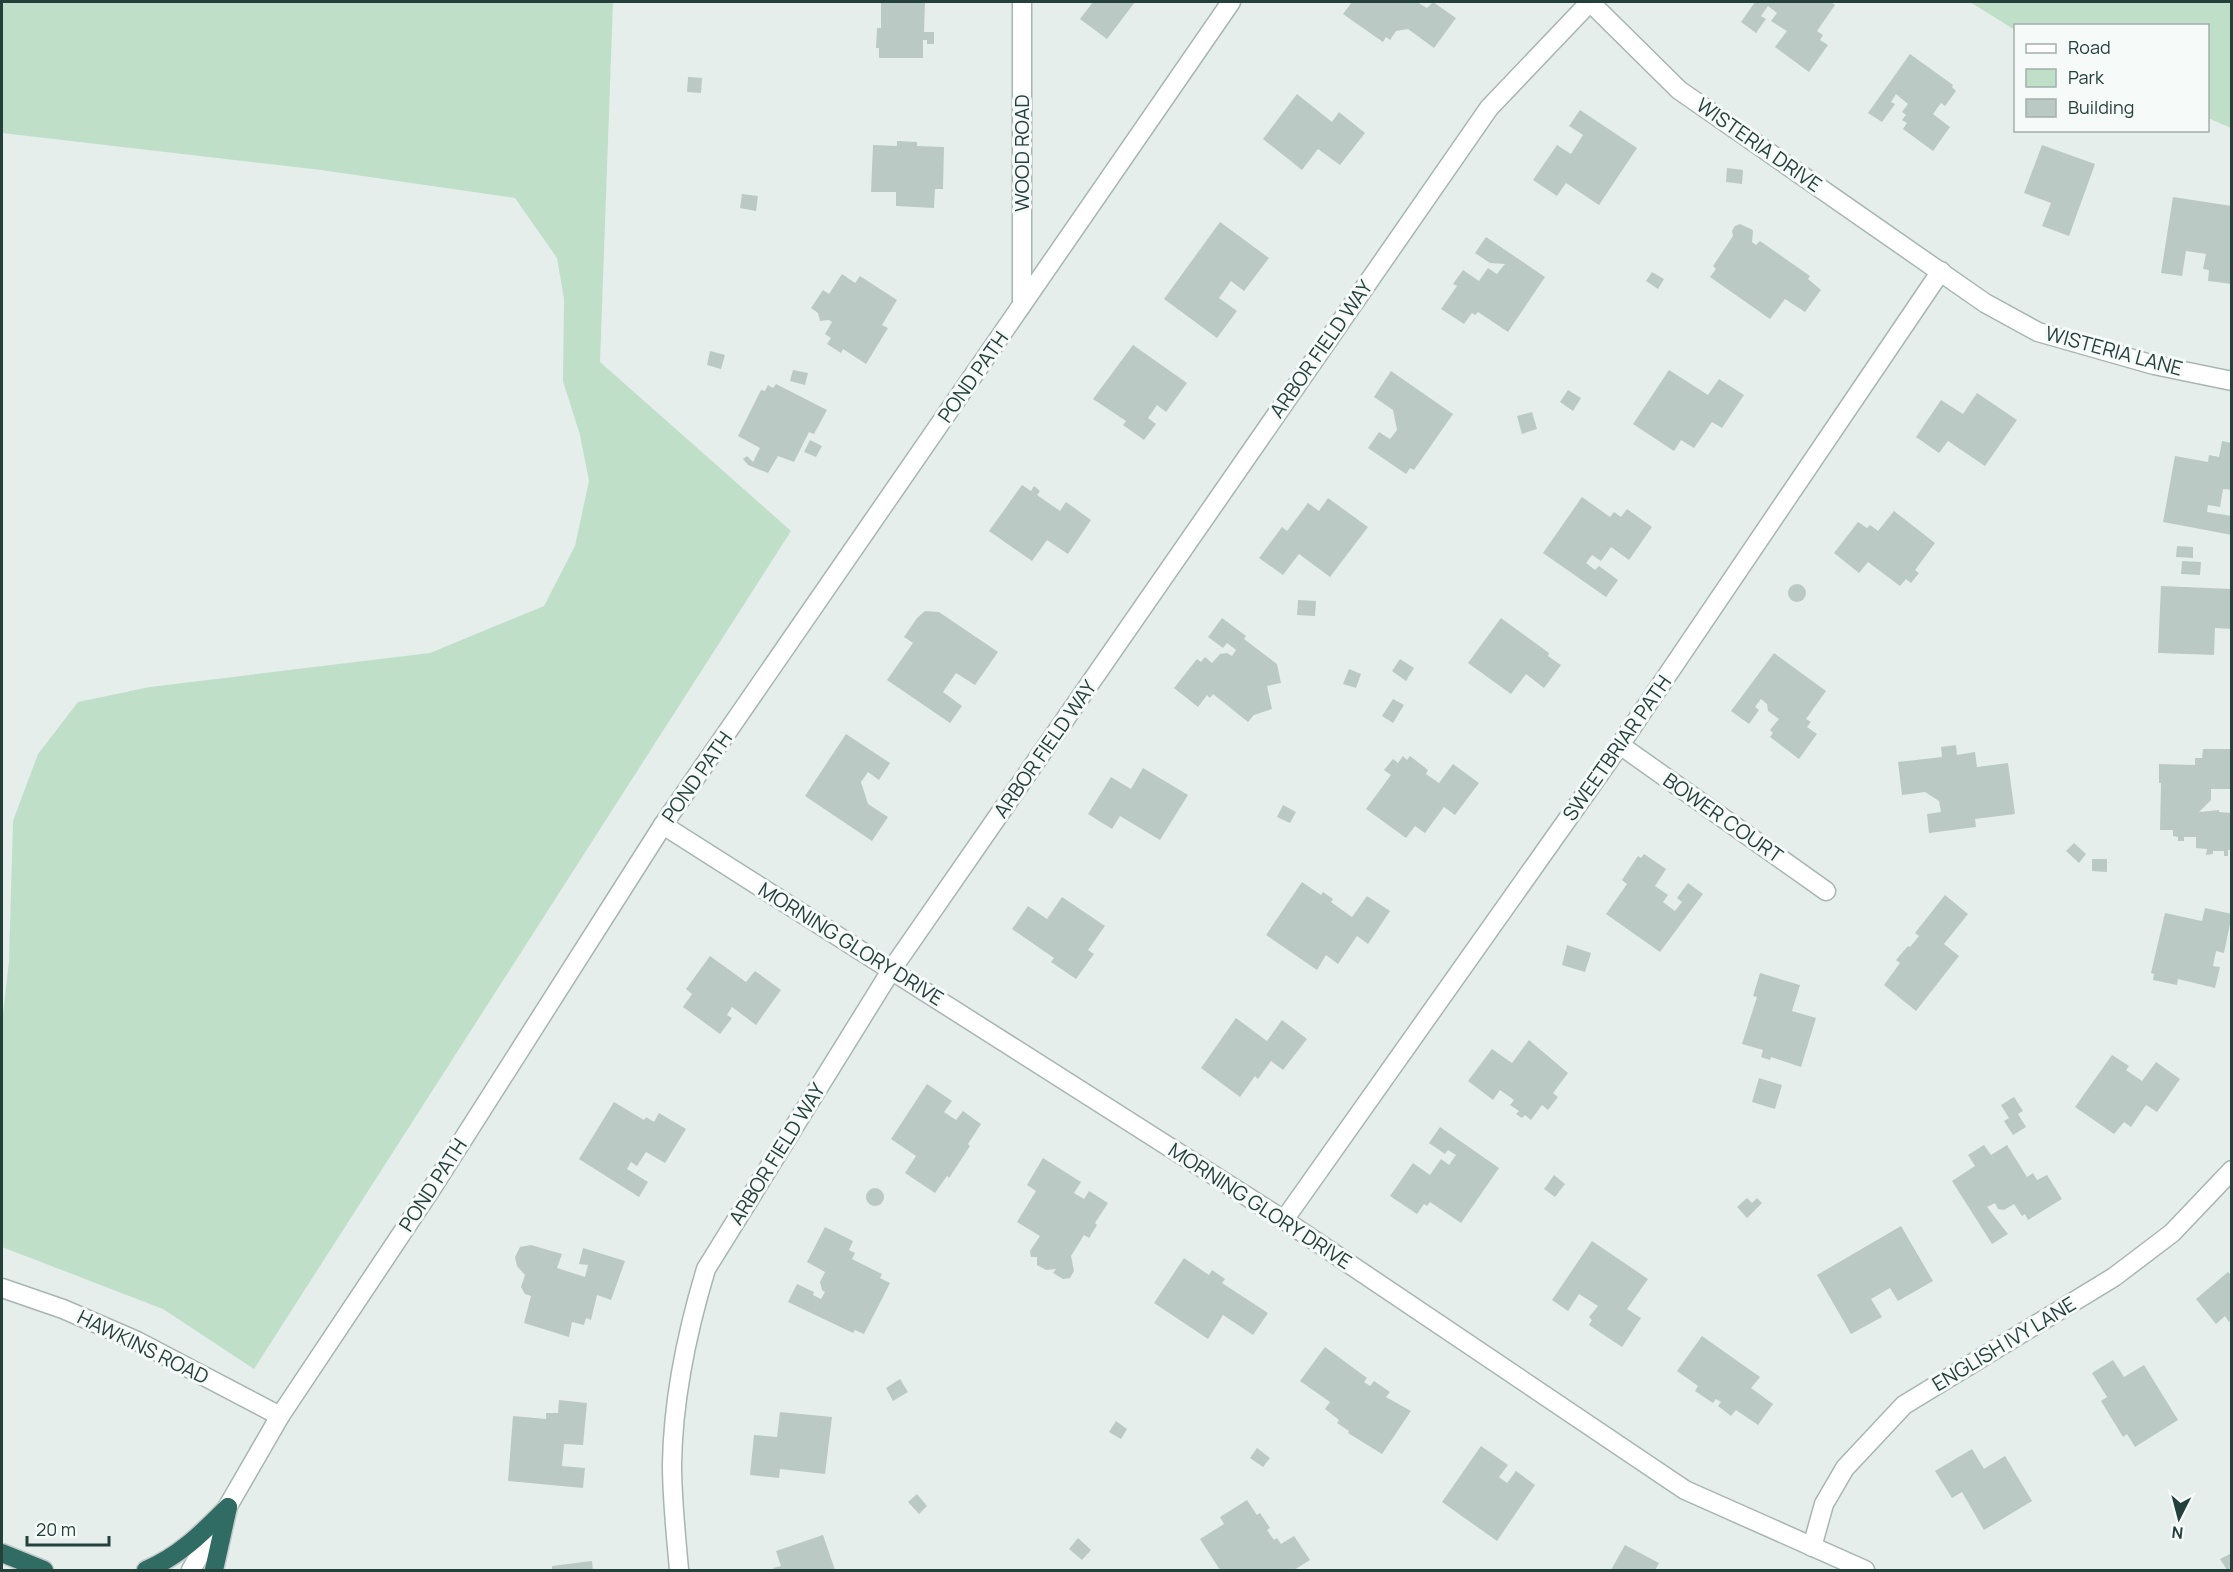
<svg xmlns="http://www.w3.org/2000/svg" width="2233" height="1572" font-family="Manrope,sans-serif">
  <rect width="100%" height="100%" fill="#e5eeeb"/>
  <g fill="#bfdfc9">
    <path d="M 2,2 L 613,2 L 600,362 L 791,531 L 254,1369 L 163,1309 L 2,1247 L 2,1022 L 9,962 L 13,821 L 38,754 L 78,702 L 150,687 L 430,653 L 544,606 L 575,546 L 589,481 L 580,435 L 563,381 L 564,299 L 557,258 L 515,198 L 321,170 L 2,133 Z"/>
    <path d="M 1970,2 L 2231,2 L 2231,128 L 2208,118 L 2208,26 L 2016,26 L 2015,30 Z"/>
  </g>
  <g fill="#bbc9c4">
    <path d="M 881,2 L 925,2 L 924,32 L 934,32 L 934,44 L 927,44 L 927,40 L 923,40 L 923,58 L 879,58 L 879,48 L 876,48 L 877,28 L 881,28 Z"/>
    <path d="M 1093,2 L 1135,2 L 1107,39 L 1080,19 Z"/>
    <path d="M 1352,2 L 1417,2 L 1427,8 L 1433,2 L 1456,18 L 1434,48 L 1408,29 L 1396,31 L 1390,40 L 1386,37 L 1383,42 L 1343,14 Z"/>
    <path d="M 1755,2 L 1831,2 L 1835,5 L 1817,31 L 1823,35 L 1820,40 L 1828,45 L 1809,72 L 1775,47 L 1787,31 L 1771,21 L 1777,13 L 1768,6 L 1761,16 L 1766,19 L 1756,33 L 1741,22 Z"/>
    <path d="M 1910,54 L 1953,85 L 1952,87 L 1956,91 L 1945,106 L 1941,103 L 1933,114 L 1950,127 L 1933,151 L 1903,129 L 1907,123 L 1902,120 L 1906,115 L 1902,112 L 1908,104 L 1896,94 L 1891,102 L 1895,104 L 1882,122 L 1868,113 Z"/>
    <path d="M 688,77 L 702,78 L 701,93 L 687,92 Z"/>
    <path d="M 1297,94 L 1332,122 L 1339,112 L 1365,133 L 1340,165 L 1318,149 L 1302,170 L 1263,139 Z"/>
    <path d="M 1580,110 L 1637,148 L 1599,205 L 1566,183 L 1557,196 L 1533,180 L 1557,145 L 1571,154 L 1583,135 L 1569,126 Z"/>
    <path d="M 897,141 L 917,142 L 917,146 L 944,147 L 943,189 L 935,189 L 934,208 L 896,206 L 896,192 L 871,192 L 873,145 L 897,146 Z"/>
    <path d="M 2042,145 L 2095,164 L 2069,236 L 2042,226 L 2051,203 L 2024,193 Z"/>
    <path d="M 1727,168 L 1743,170 L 1742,184 L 1726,182 Z"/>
    <path d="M 742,194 L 758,196 L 756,211 L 740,208 Z"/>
    <path d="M 2173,197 L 2232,206 L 2232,284 L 2208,281 L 2209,270 L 2203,269 L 2206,254 L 2186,251 L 2182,276 L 2161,273 Z"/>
    <path d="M 1220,222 L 1269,258 L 1244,291 L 1231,281 L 1219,298 L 1237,311 L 1217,338 L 1164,299 Z"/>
    <path d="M 1740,224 L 1753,230 L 1752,242 L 1756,245 L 1760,241 L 1810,276 L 1808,279 L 1821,290 L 1805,312 L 1785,299 L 1770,319 L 1710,277 L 1716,269 L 1713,266 L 1733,236 L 1732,231 L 1735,226 Z"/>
    <path d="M 1486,237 L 1545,277 L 1508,332 L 1478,312 L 1475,315 L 1472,313 L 1464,324 L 1441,309 L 1457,286 L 1453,284 L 1463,270 L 1479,281 L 1488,268 L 1497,274 L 1505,264 L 1490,263 L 1475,253 Z"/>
    <path d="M 1652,272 L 1664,279 L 1658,289 L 1646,281 Z"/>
    <path d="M 842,274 L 855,283 L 860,276 L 897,300 L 882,325 L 888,328 L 866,364 L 843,349 L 841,353 L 827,344 L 831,338 L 825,334 L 832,322 L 829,320 L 820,321 L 818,313 L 811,308 L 823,290 L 829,294 Z"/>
    <path d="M 1133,345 L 1187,383 L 1166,412 L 1157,405 L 1148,418 L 1156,424 L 1144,440 L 1123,425 L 1126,421 L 1093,399 Z"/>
    <path d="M 710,351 L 725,355 L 721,369 L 707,365 Z"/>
    <path d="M 793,370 L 808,373 L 805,385 L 790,381 Z"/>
    <path d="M 1669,370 L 1708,395 L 1719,379 L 1744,395 L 1722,428 L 1712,422 L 1694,448 L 1681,440 L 1674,451 L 1633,424 Z"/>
    <path d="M 1391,371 L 1453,414 L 1414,470 L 1410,468 L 1406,474 L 1368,448 L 1379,432 L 1390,439 L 1397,430 L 1393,410 L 1374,397 Z"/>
    <path d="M 776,384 L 827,410 L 814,434 L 809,432 L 794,462 L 778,456 L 768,473 L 748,465 L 743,459 L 747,456 L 753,462 L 760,448 L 738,436 L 761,390 L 765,391 L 768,385 L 773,388 Z"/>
    <path d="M 1568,390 L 1581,398 L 1573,411 L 1560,402 Z"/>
    <path d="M 1977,393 L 2017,420 L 1985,466 L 1948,441 L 1939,453 L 1916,437 L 1941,400 L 1963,414 Z"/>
    <path d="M 1532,412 L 1537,429 L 1522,434 L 1517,416 Z"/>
    <path d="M 810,440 L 822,446 L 816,457 L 804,452 Z"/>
    <path d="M 2222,441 L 2232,443 L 2232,490 L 2223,489 L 2220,507 L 2208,505 L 2207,512 L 2232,516 L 2232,535 L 2163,522 L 2175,456 L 2208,462 L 2209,455 L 2219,457 Z"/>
    <path d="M 1022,485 L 1031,491 L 1034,486 L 1040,491 L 1037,495 L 1060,511 L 1066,502 L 1091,520 L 1068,554 L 1047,540 L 1032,561 L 989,531 Z"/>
    <path d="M 1582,497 L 1610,517 L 1614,512 L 1621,517 L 1627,509 L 1652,527 L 1629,560 L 1611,547 L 1601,561 L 1592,555 L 1586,563 L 1595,570 L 1599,566 L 1618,580 L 1606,597 L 1543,553 Z"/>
    <path d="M 1328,498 L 1368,527 L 1330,577 L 1299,554 L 1283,575 L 1259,558 L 1282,527 L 1287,531 L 1308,503 L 1319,511 Z"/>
    <path d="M 1894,511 L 1935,543 L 1915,570 L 1919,573 L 1911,583 L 1906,579 L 1900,586 L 1868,562 L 1859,573 L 1834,553 L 1858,522 L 1867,528 L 1870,525 L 1878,531 Z"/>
    <path d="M 2177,546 L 2193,547 L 2193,558 L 2176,557 Z"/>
    <path d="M 2182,561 L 2201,562 L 2200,575 L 2181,574 Z"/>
    <circle cx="1797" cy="593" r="9"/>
    <path d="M 2161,586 L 2232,589 L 2232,629 L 2215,628 L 2214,655 L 2158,653 Z"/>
    <path d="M 1298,600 L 1316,601 L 1315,616 L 1297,615 Z"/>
    <path d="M 925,611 L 939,612 L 998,652 L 975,685 L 956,673 L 943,692 L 962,706 L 950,723 L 887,680 L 913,643 L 904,637 L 917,618 Z"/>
    <path d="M 1222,618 L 1246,636 L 1244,639 L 1277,664 L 1281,683 L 1267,686 L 1272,709 L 1254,715 L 1248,722 L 1213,694 L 1210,698 L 1207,695 L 1198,707 L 1174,688 L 1197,659 L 1201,662 L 1205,657 L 1212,663 L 1220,654 L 1227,653 L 1232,656 L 1236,650 L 1227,643 L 1223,648 L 1208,637 Z"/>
    <path d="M 1501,618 L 1549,653 L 1548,656 L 1561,665 L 1544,688 L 1526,674 L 1511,694 L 1468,663 Z"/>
    <path d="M 1774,653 L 1826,691 L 1806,719 L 1811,722 L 1807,727 L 1817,734 L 1799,759 L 1770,737 L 1773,733 L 1770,730 L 1779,719 L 1768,711 L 1767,704 L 1761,699 L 1755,707 L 1759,710 L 1749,724 L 1731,711 Z"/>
    <path d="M 1400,659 L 1414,668 L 1406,681 L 1392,671 Z"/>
    <path d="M 1349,669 L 1361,674 L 1356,688 L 1343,684 Z"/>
    <path d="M 1393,699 L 1404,705 L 1393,723 L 1382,716 Z"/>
    <path d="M 846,734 L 890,763 L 879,780 L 868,772 L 861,782 L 868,804 L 888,817 L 872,841 L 805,796 Z"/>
    <path d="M 1956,745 L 1957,755 L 1975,752 L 1977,767 L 2008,763 L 2015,814 L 1975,819 L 1976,827 L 1929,833 L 1927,814 L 1941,812 L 1939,801 L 1925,792 L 1902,795 L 1898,762 L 1942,757 L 1941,747 Z"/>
    <path d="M 2203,749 L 2232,749 L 2232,789 L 2211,789 L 2211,800 L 2199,812 L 2219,810 L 2219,812 L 2232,813 L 2232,850 L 2228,850 L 2228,856 L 2224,856 L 2224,851 L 2213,851 L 2213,854 L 2206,855 L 2207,849 L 2196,848 L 2196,837 L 2184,837 L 2184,841 L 2178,841 L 2178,837 L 2173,836 L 2173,830 L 2160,830 L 2161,783 L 2159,783 L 2159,764 L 2195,765 L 2195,758 L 2202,758 Z"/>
    <path d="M 1403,756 L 1407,760 L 1410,756 L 1428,770 L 1426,774 L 1439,783 L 1453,764 L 1479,783 L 1455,815 L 1444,807 L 1425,833 L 1415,826 L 1406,838 L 1366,809 L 1391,775 L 1384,770 L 1393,759 L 1398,763 Z"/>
    <path d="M 1143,768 L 1188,795 L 1160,840 L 1120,816 L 1112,829 L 1088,814 L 1111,777 L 1131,789 Z"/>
    <path d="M 1283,805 L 1296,812 L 1290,823 L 1277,817 Z"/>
    <path d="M 2074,843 L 2086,854 L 2079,863 L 2066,851 Z"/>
    <path d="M 1644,854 L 1666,869 L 1655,886 L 1668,895 L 1663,902 L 1675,911 L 1682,902 L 1677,898 L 1688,883 L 1703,894 L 1660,952 L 1606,914 L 1627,884 L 1622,880 L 1638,856 L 1641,858 Z"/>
    <path d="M 2092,859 L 2107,859 L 2107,872 L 2092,871 Z"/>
    <path d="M 1302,882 L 1321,895 L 1323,892 L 1333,899 L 1331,902 L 1352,917 L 1367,896 L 1390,911 L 1368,944 L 1357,936 L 1338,964 L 1326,955 L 1317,970 L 1266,935 Z"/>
    <path d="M 1945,895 L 1968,914 L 1944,944 L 1959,956 L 1916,1011 L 1884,985 L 1900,963 L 1896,960 L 1908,946 L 1910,947 L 1919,936 L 1915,933 Z"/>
    <path d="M 1062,897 L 1105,926 L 1088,950 L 1094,954 L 1076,979 L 1051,962 L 1054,958 L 1012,929 L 1028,906 L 1047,919 Z"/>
    <path d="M 2205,908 L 2232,914 L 2224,953 L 2216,951 L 2213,966 L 2220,967 L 2215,988 L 2178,979 L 2177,985 L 2153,980 L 2154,974 L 2151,973 L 2165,913 L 2202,921 Z"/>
    <path d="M 1567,945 L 1591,953 L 1585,972 L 1562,965 Z"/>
    <path d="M 710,956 L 746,982 L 755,971 L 781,990 L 756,1025 L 732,1007 L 727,1015 L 732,1018 L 720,1034 L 683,1007 L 692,994 L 686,989 Z"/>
    <path d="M 1760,973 L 1800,985 L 1792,1011 L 1816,1018 L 1801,1067 L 1771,1057 L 1770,1060 L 1761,1057 L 1763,1050 L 1742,1044 L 1757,997 L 1753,996 Z"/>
    <path d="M 1236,1018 L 1267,1041 L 1282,1020 L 1307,1039 L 1283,1070 L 1271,1061 L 1258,1079 L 1255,1076 L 1240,1097 L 1201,1068 Z"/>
    <path d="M 1529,1040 L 1568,1073 L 1553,1093 L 1558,1097 L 1548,1110 L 1542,1105 L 1531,1120 L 1525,1115 L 1522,1118 L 1516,1114 L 1519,1111 L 1510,1105 L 1514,1100 L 1500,1090 L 1493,1100 L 1468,1081 L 1492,1049 L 1512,1063 Z"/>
    <path d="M 2112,1055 L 2129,1066 L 2126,1070 L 2142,1081 L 2156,1062 L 2180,1079 L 2157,1112 L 2146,1105 L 2131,1127 L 2124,1122 L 2114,1134 L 2075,1107 Z"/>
    <path d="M 1759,1078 L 1782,1085 L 1775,1109 L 1752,1102 Z"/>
    <path d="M 927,1084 L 952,1101 L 944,1112 L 956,1120 L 963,1111 L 981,1124 L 968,1144 L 970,1146 L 949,1178 L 947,1176 L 935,1193 L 905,1173 L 916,1156 L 891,1139 Z"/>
    <path d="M 2014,1097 L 2023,1111 L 2018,1114 L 2026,1127 L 2013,1135 L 2004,1121 L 2009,1118 L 2001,1105 Z"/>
    <path d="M 614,1102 L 644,1120 L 646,1117 L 654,1122 L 659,1113 L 686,1129 L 665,1163 L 646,1152 L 637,1166 L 631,1162 L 627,1169 L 648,1182 L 639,1197 L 579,1159 Z"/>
    <path d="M 1440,1127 L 1499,1168 L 1461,1223 L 1430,1202 L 1427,1206 L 1424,1204 L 1417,1214 L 1390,1196 L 1413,1163 L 1430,1175 L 1441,1159 L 1449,1165 L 1456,1155 L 1448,1150 L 1445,1154 L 1429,1143 Z"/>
    <path d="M 1984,1145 L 1991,1155 L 2007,1145 L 2027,1177 L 2033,1173 L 2037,1180 L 2047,1175 L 2062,1199 L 2028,1220 L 2025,1214 L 2022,1216 L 2014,1204 L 2004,1210 L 1998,1209 L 1995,1203 L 1987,1207 L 2008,1234 L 1992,1244 L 1952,1181 L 1975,1166 L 1968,1155 Z"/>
    <path d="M 1043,1158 L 1081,1182 L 1074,1193 L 1084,1199 L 1089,1191 L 1108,1203 L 1095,1223 L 1097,1225 L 1089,1238 L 1084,1235 L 1071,1256 L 1074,1271 L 1070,1278 L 1063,1279 L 1053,1273 L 1056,1269 L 1046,1270 L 1037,1265 L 1037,1257 L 1031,1257 L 1030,1251 L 1040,1236 L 1017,1222 L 1036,1191 L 1027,1185 Z"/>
    <path d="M 1554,1175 L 1565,1184 L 1555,1197 L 1544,1189 Z"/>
    <circle cx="875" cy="1197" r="9"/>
    <path d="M 1747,1198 L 1752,1203 L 1757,1198 L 1762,1203 L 1747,1218 L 1737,1207 Z"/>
    <path d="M 1901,1226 L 1933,1281 L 1898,1301 L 1890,1288 L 1871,1299 L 1882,1317 L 1851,1334 L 1817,1275 Z"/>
    <path d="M 825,1227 L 853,1241 L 849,1250 L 855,1253 L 852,1259 L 882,1274 L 880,1278 L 890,1283 L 864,1334 L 855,1330 L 853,1333 L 788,1302 L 797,1284 L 814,1292 L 813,1295 L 821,1299 L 825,1292 L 822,1290 L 820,1282 L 825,1272 L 807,1262 Z"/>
    <path d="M 1592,1241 L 1648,1279 L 1627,1309 L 1641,1318 L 1622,1347 L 1589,1325 L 1592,1320 L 1589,1317 L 1598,1306 L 1579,1294 L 1568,1311 L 1552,1300 Z"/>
    <path d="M 531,1245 L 562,1254 L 557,1268 L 585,1277 L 588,1265 L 579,1264 L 583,1248 L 625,1261 L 611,1300 L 597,1295 L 591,1320 L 586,1318 L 584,1325 L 572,1322 L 569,1337 L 524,1323 L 531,1296 L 525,1294 L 521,1287 L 525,1275 L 517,1266 L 515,1257 L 520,1247 Z"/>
    <path d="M 1184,1258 L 1209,1275 L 1212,1270 L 1225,1279 L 1222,1283 L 1268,1313 L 1253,1335 L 1223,1315 L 1208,1339 L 1154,1303 Z"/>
    <path d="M 2228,1272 L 2232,1276 L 2232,1319 L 2229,1322 L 2225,1316 L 2216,1324 L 2196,1299 Z"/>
    <path d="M 1702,1336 L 1760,1377 L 1751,1388 L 1773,1404 L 1758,1425 L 1736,1410 L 1731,1416 L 1718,1406 L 1721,1402 L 1716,1399 L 1713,1403 L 1695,1391 L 1698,1386 L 1677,1371 Z"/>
    <path d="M 1325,1347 L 1367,1378 L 1364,1382 L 1370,1386 L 1374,1381 L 1390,1392 L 1386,1397 L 1411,1411 L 1382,1454 L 1348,1433 L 1349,1431 L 1337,1423 L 1339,1420 L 1325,1409 L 1330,1402 L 1300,1381 Z"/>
    <path d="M 2113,1360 L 2124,1377 L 2144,1365 L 2178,1420 L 2135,1447 L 2127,1434 L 2123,1437 L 2101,1401 L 2107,1397 L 2092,1373 Z"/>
    <path d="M 900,1379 L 908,1392 L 893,1401 L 886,1388 Z"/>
    <path d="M 559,1400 L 587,1403 L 583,1445 L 564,1444 L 562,1466 L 585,1468 L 583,1488 L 508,1481 L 513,1416 L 546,1419 L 546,1413 L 558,1413 Z"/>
    <path d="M 780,1412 L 832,1417 L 825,1474 L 780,1469 L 779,1478 L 750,1475 L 754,1435 L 777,1437 Z"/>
    <path d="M 1116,1421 L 1127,1429 L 1121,1439 L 1109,1432 Z"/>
    <path d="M 1481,1446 L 1508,1465 L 1499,1477 L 1507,1483 L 1516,1471 L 1535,1485 L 1497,1541 L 1442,1502 Z"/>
    <path d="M 1257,1448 L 1270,1458 L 1263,1467 L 1250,1458 Z"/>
    <path d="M 1972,1449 L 1984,1469 L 2005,1456 L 2032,1501 L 1984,1530 L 1962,1492 L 1952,1498 L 1935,1471 Z"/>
    <path d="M 917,1494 L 927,1506 L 919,1514 L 908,1502 Z"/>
    <path d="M 1247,1500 L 1257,1515 L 1260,1513 L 1270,1528 L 1267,1530 L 1274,1540 L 1277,1538 L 1281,1544 L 1294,1536 L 1310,1560 L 1294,1570 L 1220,1570 L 1200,1539 L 1224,1524 L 1220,1517 Z"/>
    <path d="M 823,1535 L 835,1570 L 774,1570 L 773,1568 L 781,1566 L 776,1551 Z"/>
    <path d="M 1078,1538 L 1091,1550 L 1082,1560 L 1069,1549 Z"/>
    <path d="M 1625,1545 L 1659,1563 L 1655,1570 L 1611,1570 Z"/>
    <path d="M 2232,1553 L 2232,1570 L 2227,1570 L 2220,1559 Z"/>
    <path d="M 592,1561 L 593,1570 L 552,1570 L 552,1566 Z"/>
  </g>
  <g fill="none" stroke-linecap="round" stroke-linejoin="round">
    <defs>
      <g id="minor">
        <path d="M 1022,2 L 1022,305"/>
        <path d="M 1590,2 L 1679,90 L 1985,303 L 2038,332 L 2154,365 L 2232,381"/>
        <path d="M 1620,745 L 1826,891"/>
        <path d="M 663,825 L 1284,1220 L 1685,1490 L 1865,1570"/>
        <path d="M 1284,1220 L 1620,745 L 1941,271"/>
        <path d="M 2,1288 L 63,1309 L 137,1341 L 280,1416"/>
        <path d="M 1812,1547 L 1824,1504 L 1845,1468 L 1904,1405 L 2114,1277 L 2172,1233 L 2232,1170"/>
        <path d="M 191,1570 L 280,1416 L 434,1185 L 663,825 L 1231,2"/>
        <path d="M 679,1570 C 676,1535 672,1500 672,1464 C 673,1398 687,1332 706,1269 L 892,969 L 1489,108 L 1590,2"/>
      </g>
      <g id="highway">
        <path d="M 2,1553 L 44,1570"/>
        <path d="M 146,1570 C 180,1556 203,1532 228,1507"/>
        <path d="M 214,1570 L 228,1507"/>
      </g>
    </defs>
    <use href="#minor" stroke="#a7b6b2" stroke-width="21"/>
    <use href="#highway" stroke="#c2cac8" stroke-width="21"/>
    <use href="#minor" stroke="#fff" stroke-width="18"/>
    <use href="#highway" stroke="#306c63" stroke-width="18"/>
  </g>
  <g text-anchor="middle" stroke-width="6" stroke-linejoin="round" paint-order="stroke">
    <g font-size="20" fill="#24403a" stroke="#f6faf8">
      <text transform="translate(1759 145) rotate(35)" y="7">WISTERIA DRIVE</text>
      <text transform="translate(1022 153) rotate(-90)" y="7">WOOD ROAD</text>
      <text transform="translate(1321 349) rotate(-55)" y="7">ARBOR FIELD WAY</text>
      <text transform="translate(2114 351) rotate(15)" y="7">WISTERIA LANE</text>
      <text transform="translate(973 377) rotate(-55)" y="7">POND PATH</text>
      <text transform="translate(1617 748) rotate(-55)" y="7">SWEETBRIAR PATH</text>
      <text transform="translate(1045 749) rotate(-55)" y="7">ARBOR FIELD WAY</text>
      <text transform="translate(697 777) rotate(-55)" y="7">POND PATH</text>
      <text transform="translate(1723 818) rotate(35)" y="7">BOWER COURT</text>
      <text transform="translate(851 944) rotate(32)" y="7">MORNING GLORY DRIVE</text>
      <text transform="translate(777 1154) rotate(-58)" y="7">ARBOR FIELD WAY</text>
      <text transform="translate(433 1185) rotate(-57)" y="7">POND PATH</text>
      <text transform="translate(1260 1206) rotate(33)" y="7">MORNING GLORY DRIVE</text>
      <text transform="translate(2004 1344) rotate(-31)" y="7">ENGLISH IVY LANE</text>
      <text transform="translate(143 1347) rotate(26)" y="7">HAWKINS ROAD</text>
    </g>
  </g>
  <rect width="2233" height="1572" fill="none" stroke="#24403a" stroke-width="6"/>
  <rect x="2014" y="24" width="195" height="108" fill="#f6faf8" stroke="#a2b0ac" stroke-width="1.5"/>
  <rect x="2026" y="44" width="30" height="9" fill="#ffffff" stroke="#a2b0ac" stroke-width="1.5"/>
  <text x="2068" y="54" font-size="18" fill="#24403a">Road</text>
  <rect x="2026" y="69" width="30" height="18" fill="#bfdfc9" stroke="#a2b0ac" stroke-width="1.5"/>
  <text x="2068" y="84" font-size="18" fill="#24403a">Park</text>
  <rect x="2026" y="99" width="30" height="18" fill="#bbc9c4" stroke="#a2b0ac" stroke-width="1.5"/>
  <text x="2068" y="114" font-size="18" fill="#24403a">Building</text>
  <g transform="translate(2179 1518) rotate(186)" stroke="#f6faf8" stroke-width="4.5" paint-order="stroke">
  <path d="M0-4.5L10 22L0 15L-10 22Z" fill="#24403a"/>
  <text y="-9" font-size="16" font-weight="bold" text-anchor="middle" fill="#24403a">N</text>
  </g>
  <path d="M27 1536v9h82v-9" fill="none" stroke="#24403a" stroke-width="3"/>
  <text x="36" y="1536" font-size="18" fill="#24403a" stroke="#f6faf8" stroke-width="4.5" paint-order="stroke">20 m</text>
</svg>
